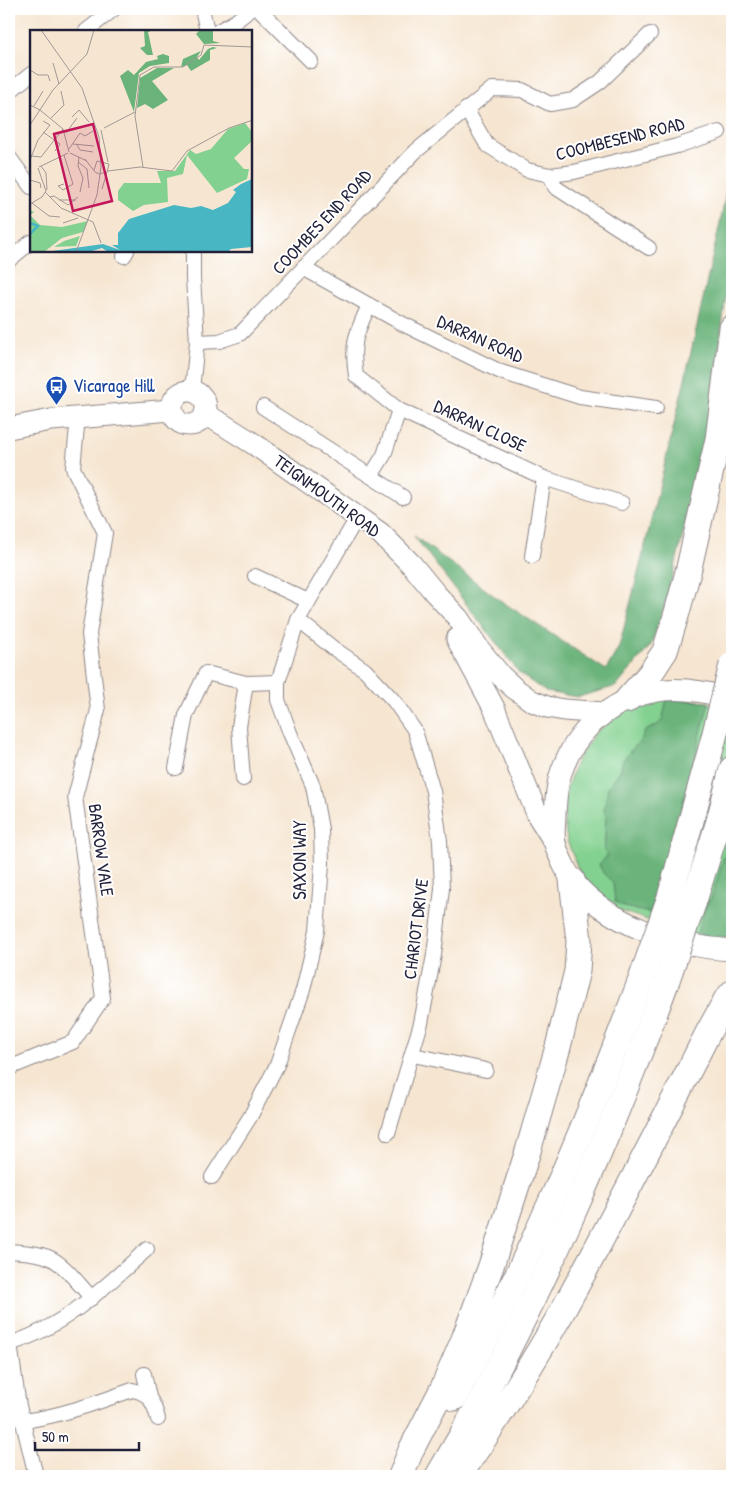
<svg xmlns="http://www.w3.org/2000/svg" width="741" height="1485" font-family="'Patrick Hand',sans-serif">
  <rect width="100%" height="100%" fill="#fff"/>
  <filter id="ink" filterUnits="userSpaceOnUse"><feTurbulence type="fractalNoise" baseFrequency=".02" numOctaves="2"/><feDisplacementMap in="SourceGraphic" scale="10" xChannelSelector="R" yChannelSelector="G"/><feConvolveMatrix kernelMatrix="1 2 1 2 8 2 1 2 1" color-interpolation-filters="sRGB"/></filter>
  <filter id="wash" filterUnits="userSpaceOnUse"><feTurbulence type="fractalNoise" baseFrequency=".0096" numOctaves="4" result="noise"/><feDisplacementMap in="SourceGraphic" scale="20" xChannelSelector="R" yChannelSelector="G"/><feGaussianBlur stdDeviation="1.12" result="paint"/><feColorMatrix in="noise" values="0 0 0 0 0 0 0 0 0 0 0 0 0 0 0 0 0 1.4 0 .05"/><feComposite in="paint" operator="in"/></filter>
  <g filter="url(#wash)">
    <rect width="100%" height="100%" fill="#f6e6d1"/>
    <path fill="#83d190" stroke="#527a66" d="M 685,698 L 732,708 L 732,942 L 696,937 L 618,910 L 589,884 L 578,869 L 567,840 L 564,821 L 566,790 L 576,762 L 594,734 L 624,711 L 661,699 Z"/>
    <g fill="#6ab37a" stroke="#466a5a">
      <path d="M 732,158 L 732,256 L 723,318 L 713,401 L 699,470 L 667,599 L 651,645 L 617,686 L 578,697 L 546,692 L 520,674 L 414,536 L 501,601 L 606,670 L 619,647 L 643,554 L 685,379 L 722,214 Z"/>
      <path d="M 667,699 L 709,702 L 663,880 L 650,913 L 624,907 L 615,902 L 613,883 L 604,874 L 599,865 L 607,856 L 604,851 L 606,816 L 604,810 L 608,787 L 620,771 L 623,760 L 634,747 L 641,740 L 645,731 C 667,721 661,721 667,699 Z"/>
      <path d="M 732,831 L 732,934 L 729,934 L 726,937 L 703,935 L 697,932 L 707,902 L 711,899 Z"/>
    </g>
  </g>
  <g filter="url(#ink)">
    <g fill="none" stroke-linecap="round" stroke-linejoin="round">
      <defs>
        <g id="street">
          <path d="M 202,9 L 207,31"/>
          <path d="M 259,9 L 311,61"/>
          <path d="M 86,31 L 114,9"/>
          <path d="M 218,31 L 236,21 L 251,9"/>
          <path d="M 9,92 L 31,74"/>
          <path d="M 466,109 L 487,145 L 527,170 L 550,175 L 574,172 L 677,146 L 719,132"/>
          <path d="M 9,157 L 31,187"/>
          <path d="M 550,175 L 555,187 L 649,248"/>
          <path d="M 124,256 L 127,251"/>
          <path d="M 9,260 L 31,242"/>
          <path d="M 303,268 L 403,324 L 501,372 L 580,397 L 656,408"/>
          <path d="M 369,305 C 356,334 351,343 356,376 L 399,410 L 544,478 L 622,503"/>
          <path d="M 197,342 L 219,341 L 240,334 L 416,151 L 492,89 L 522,90 L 550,104 L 573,100 L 600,82 L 650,34"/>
          <path d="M 192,390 L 197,342 L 193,278 L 193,251"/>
          <path d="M 263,407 L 403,497"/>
          <path d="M 371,476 L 384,455 L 399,410"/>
          <path d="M 532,556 L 544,478"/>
          <path d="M 255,576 L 308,601"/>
          <path d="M 298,620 L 333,648 L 365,670 L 394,701 L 415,731 L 433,791 L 440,841 L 442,889 L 434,955 L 421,1023 L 388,1133"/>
          <path d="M 176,768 L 186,715 L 206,673 L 246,683 L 278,682"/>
          <path d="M 243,779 L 239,727 L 246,683"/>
          <path d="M 413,1055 L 486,1070"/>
          <path d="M 9,1068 L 73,1042 L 103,998 L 75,797 L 98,710 L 89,634 L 105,533 L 73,468 L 78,417"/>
          <path d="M 212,1177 L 250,1117 L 277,1065 L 303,990 L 317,931 L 322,864 L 321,829 L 313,786 L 290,733 L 278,700 L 278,682 L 298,620 L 358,516"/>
          <path d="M 9,1251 C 22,1252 36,1252 48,1257 C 64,1263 80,1286 92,1298"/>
          <path d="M 9,1344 C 63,1328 106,1286 147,1249"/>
          <path d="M 10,1344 L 19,1406 L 36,1476"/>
          <path d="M 144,1374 L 149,1397"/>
          <path d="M 23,1421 C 61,1416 96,1403 132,1390 C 149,1392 154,1403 158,1419"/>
        </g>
        <g id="primary">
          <circle cx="189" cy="408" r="17"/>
          <path d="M 205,415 L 219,422 L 254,444 L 380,533 L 412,565 L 435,593 L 458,618 L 479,649 L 501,676 L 514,688 L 532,701 L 547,707 L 564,710 L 604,713"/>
          <path d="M 9,428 L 51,420 L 171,410"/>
          <path d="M 457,639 L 494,708 L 538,816 L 555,843"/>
          <path d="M 732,699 C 710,693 689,688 665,690 C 621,694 580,724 564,765 C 557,780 556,797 555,814 C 555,823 553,835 555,844 C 558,853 567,874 573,881 C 608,925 678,947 732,950"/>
        </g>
        <g id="highway">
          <path d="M 627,700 L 650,674 L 665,651 L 676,616 L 688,572 L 718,439 L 732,328"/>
          <path d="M 670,897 L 713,741"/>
          <path d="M 693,904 L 719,821 L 732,769"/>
          <path d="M 454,1398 C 529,1263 588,1121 642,977"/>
          <path d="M 401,1476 L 411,1450 L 443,1388 L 464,1339 L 491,1266 L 528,1151 L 558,1047 L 577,971 L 579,941 L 572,880"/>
          <path d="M 438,1476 C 531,1320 603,1153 666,983"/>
          <path d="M 459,1476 C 495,1423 530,1368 562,1312 C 613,1220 661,1125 709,1031 L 726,1000 L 732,993"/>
        </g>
      </defs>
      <use href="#street" stroke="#8c8486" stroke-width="16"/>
      <use href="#primary" stroke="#8c8486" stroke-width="23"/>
      <use href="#highway" stroke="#8c8486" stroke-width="27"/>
      <use href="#street" stroke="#fff" stroke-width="14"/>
      <use href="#primary" stroke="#fff" stroke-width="21"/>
      <use href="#highway" stroke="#fff" stroke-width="25"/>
      <defs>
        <g id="highway-bridge">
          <path d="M 713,741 L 732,665"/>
          <path d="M 642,977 L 670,897"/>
          <path d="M 666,983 L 693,904"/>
        </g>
      </defs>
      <use href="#highway-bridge" stroke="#8c8486" stroke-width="27" stroke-linecap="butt"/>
      <use href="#highway-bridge" stroke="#fff" stroke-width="25"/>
    </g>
  </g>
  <defs>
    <symbol id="bus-pin" viewBox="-11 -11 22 30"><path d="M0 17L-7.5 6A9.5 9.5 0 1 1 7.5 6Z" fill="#1a4fb4" stroke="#fff"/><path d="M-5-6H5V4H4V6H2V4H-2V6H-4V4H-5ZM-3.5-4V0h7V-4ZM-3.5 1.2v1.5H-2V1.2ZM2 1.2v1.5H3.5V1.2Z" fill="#fff"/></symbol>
  </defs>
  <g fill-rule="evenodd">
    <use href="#bus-pin" x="44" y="374" width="25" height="34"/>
  </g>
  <g text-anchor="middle" stroke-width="4" stroke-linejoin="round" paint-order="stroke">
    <g font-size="18" fill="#22223b" stroke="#fff">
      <text transform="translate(620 139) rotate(-14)" y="6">COOMBESEND ROAD</text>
      <text transform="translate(322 222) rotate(-47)" y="6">COOMBES END ROAD</text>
      <text transform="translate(480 339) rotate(24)" y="6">DARRAN ROAD</text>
      <text transform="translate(480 426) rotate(25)" y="6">DARRAN CLOSE</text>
      <text transform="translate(327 496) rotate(36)" y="6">TEIGNMOUTH ROAD</text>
      <text transform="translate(101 850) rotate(82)" y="6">BARROW VALE</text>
      <text transform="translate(300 860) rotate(-90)" y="6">SAXON WAY</text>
      <text transform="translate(416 929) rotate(-83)" y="6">CHARIOT DRIVE</text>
    </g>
    <g font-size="18" fill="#164399" stroke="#fff" text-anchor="start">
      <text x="73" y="392">Vicarage Hill</text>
    </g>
  </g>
  <g transform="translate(30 30)">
    <rect width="222" height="222" fill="#f6e6d1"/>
    <path d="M 215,93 L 222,102 L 222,111 L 204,128 L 214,139 L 219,139 L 217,149 L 187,163 L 157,125 L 153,144 L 137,148 L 138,172 L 114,175 L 103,181 L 88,170 L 88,161 L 94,153 L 131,153 L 127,141 L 145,141 L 160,120 L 166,124 L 181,119 L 198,99 ZM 0,180 L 4,182 L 0,185 L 10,195 L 32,197 L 58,191 L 53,202 L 32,208 L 14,222 L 0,222 ZM 50,206 L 46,216 L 24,217 L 34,211 Z" fill="#83d190"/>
    <path d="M 114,0 L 123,0 L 118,2 L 123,25 L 117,25 L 110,18 L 115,16 ZM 170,0 L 183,0 L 183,11 L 190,13 L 174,14 L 166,4 ZM 183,17 L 187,18 L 180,20 L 180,30 L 161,41 L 157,35 L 151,37 L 153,29 L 171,21 L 167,27 L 169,30 L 178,19 ZM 133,24 L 139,26 L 139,33 L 120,36 L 109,43 L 104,82 L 90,46 L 98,40 L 104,45 L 116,32 L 128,29 L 127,26 ZM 127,38 L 144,38 L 122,51 L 138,70 L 123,79 L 115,74 L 107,78 L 110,48 Z" fill="#6ab37a"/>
    <path d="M 222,149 L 222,217 L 201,219 L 198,222 L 78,222 L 72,218 L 59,222 L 15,222 L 73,214 L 90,220 L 82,215 L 88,215 L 88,203 L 99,189 L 144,175 L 161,178 L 171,176 L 183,180 L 198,173 L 206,162 L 203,160 L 211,154 Z" fill="#49b6c3"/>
    <path fill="none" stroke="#49b6c3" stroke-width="2.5" d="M 0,193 L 8,196 L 0,204"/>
    <path fill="none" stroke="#a19895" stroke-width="1" d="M 11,0 L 52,58 L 69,107 L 71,137 L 67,165 L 46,222M 23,33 L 29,54M 0,40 L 8,45 L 18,45 L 20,51M 0,75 L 10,80 L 33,99 L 39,122M 4,76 L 13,61M 42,87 L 49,80 L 59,92M 21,88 L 34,75 L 31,61M 0,95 L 23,60 L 57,24 L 64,0M 74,98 L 105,82M 71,100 L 78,132M 13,102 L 30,114 L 25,121M 36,103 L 47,88M 50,103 L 55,106 L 63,101M 43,114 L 64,116M 47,115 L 50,120 L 63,122M 39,119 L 50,103M 40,123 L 57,131M 34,125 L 43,154 L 33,160 L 28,156 L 34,154M 1,126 L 11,127 L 33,99M 49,127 L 48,136 L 53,148 L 50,162M 55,129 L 65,142 L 69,144 L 77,142 L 79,134 L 67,131 L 64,140M 0,130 L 8,110 L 20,95 L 13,91M 48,132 L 57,139 L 59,158M 11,136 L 16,143 L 17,160M 9,137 L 38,123M 113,137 L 105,86 L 110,45 L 124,37 L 153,37 L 171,25 L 174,15 L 223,17M 78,141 L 110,137 L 142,141 L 157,121 L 199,98 L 223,90M 0,150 L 10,153 L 11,158M 72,159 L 77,142M 15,162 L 31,178 L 63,192 L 71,213M 20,167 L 24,166 L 38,175 L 48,167M 29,170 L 46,170M 2,173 L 19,186 L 30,187M 0,174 L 12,167 L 16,161 L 8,138M 33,193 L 48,188"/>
    <path fill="#c2185b" fill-opacity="0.15" stroke="#c2185b" stroke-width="2.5" d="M 63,94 L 82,171 L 43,181 L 24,104 Z"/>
    <rect width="222" height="222" fill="none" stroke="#22223b" stroke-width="2.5"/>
  </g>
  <rect width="741" height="1485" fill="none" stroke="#fff" stroke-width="30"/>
  <path d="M35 1442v8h104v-8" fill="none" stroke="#22223b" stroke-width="2.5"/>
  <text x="42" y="1442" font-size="15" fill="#22223b" stroke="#ffffff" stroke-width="4" paint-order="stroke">50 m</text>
</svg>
